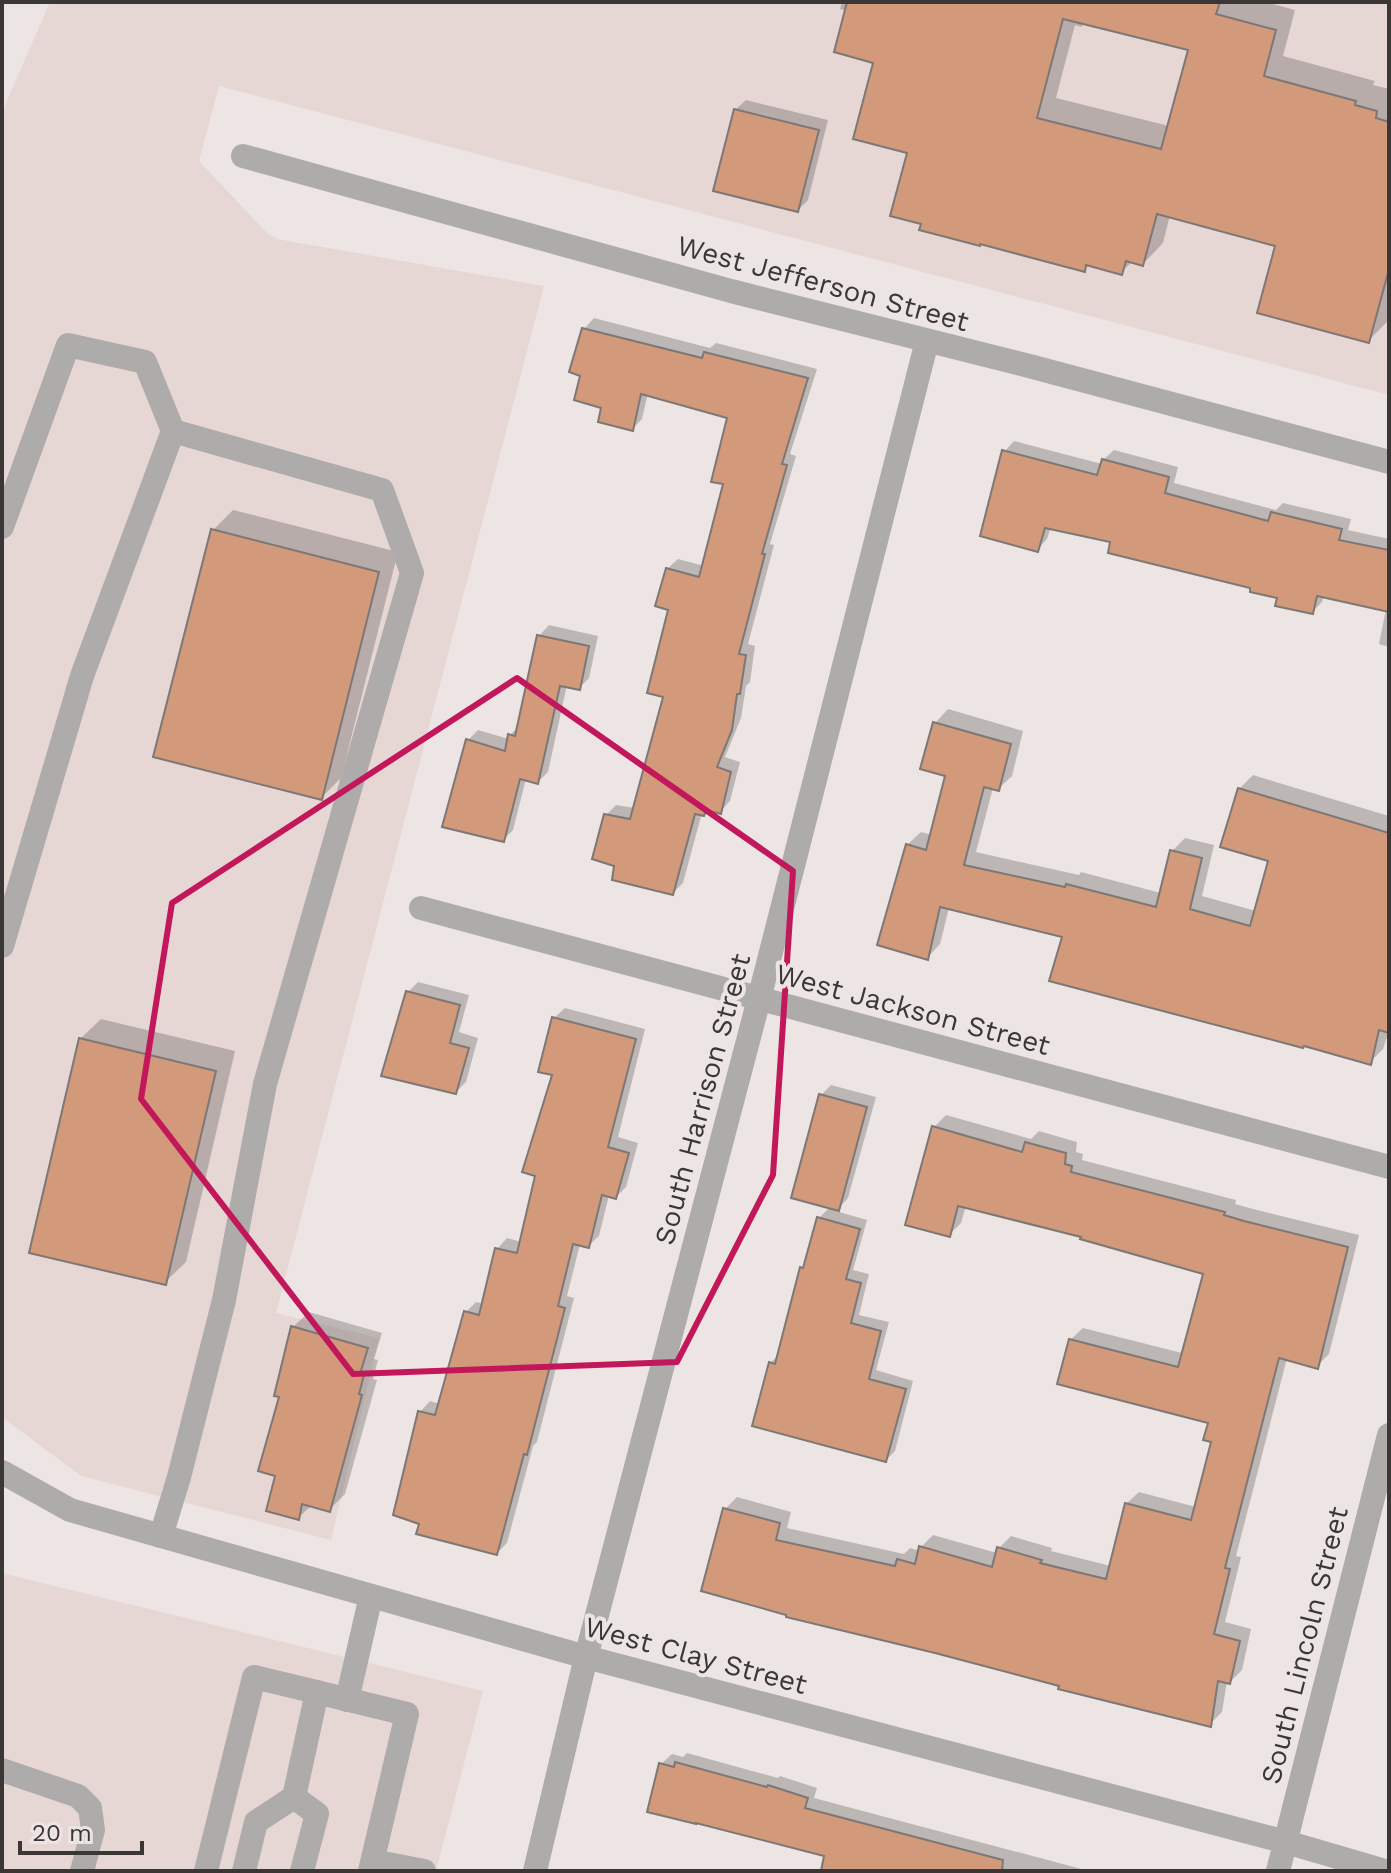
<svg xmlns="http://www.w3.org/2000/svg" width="1391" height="1873" font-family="'Work Sans',sans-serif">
  <rect width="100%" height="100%" fill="#ece5e3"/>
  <g fill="#e6d7d5">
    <path d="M 50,2 L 1389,2 L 1389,395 L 219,86 L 199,161 L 267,233 L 277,239 L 544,286 L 276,1313 L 379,1338 L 331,1540 L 81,1476 L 2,1417 L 2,112 Z"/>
    <path d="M 2,1573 L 483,1691 L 436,1871 L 2,1871 Z"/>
  </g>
  <g fill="#0003" fill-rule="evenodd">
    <path d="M 842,2 L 1265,2 L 1295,10 L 1283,56 L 1375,81 L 1373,85 L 1389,89 L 1388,321 L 1368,341 L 1278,244 L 1170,215 L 1163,243 L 1143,264 L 1133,261 L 1121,272 L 1090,264 L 1084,270 L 909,151 L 876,62 L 847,11 L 840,9 ZM 1086,22 L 1190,48 L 1169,126 L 1056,98 L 1075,25 L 1081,27 Z"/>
    <path d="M 746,100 L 828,120 L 808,200 L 798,210 L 735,110 Z"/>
    <path d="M 594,318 L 710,348 L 716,343 L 817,369 L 790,454 L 796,456 L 770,544 L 774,545 L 748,644 L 755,646 L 750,682 L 746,686 L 741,718 L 725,757 L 740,762 L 730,801 L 720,812 L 708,809 L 702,813 L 683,883 L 673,893 L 616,865 L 606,815 L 616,805 L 635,808 L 666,696 L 671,608 L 667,569 L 678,559 L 704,566 L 726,483 L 729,417 L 648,393 L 642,419 L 632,429 L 604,407 L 582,375 L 584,329 Z"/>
    <path d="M 1014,441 L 1102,464 L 1103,460 L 1114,450 L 1178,467 L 1174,483 L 1276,510 L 1283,503 L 1351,519 L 1348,530 L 1389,539 L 1389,647 L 1379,644 L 1386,609 L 1324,595 L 1322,602 L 1312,612 L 1253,587 L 1113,541 L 1051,527 L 1047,539 L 1037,550 L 1004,452 Z"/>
    <path d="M 233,510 L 398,552 L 341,778 L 321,798 L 213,530 Z"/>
    <path d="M 549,625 L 598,636 L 589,678 L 579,688 L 567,685 L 548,772 L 538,782 L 526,779 L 513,830 L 503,840 L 468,740 L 478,730 L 509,739 L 510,735 L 519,726 L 539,636 Z"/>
    <path d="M 948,709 L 1023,731 L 1012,776 L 998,789 L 993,788 L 976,852 L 1079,875 L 1081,872 L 1161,893 L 1172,851 L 1185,838 L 1214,845 L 1202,896 L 1256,911 L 1270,860 L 1239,789 L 1253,775 L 1389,816 L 1389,1031 L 1383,1049 L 1370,1062 L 1064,936 L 949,908 L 940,944 L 927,958 L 907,845 L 921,832 L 932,835 L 948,775 L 935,723 Z"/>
    <path d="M 418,982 L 469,995 L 459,1032 L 478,1038 L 466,1082 L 456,1092 L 408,992 Z"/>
    <path d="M 565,1008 L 645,1029 L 618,1137 L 638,1143 L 626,1187 L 616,1197 L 609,1195 L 599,1236 L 588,1246 L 580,1244 L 567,1296 L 574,1298 L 537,1442 L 533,1446 L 507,1543 L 497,1553 L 422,1523 L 420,1412 L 430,1401 L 440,1404 L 466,1312 L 476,1302 L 484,1304 L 497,1249 L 507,1238 L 522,1242 L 538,1174 L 554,1074 L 554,1018 Z"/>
    <path d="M 101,1019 L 235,1051 L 186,1262 L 165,1282 L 80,1039 Z"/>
    <path d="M 831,1085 L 876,1097 L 848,1198 L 836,1211 L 867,1220 L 853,1270 L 869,1274 L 859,1315 L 889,1322 L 876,1370 L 913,1381 L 895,1451 L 886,1460 L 770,1363 L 779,1355 L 802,1268 L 807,1263 L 819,1218 L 830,1207 L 821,1095 Z"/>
    <path d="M 946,1115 L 1031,1139 L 1039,1131 L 1077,1142 L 1076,1152 L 1083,1154 L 1082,1160 L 1236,1200 L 1235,1204 L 1257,1210 L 1359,1235 L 1329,1354 L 1317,1366 L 1287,1358 L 1236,1556 L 1241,1557 L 1225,1622 L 1251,1629 L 1242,1670 L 1230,1682 L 1227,1681 L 1222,1712 L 1210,1724 L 935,1651 L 725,1509 L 737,1497 L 791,1512 L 787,1528 L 904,1554 L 910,1548 L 920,1551 L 921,1547 L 933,1535 L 997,1553 L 999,1548 L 1011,1536 L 1052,1548 L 1051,1551 L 1111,1566 L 1126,1504 L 1139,1492 L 1196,1507 L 1213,1441 L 1210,1421 L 1070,1340 L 1083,1328 L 1182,1353 L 1206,1273 L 966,1206 L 961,1223 L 949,1235 L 934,1127 Z"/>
    <path d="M 309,1312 L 382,1333 L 374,1359 L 378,1360 L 373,1379 L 377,1380 L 345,1494 L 329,1510 L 312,1505 L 298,1518 L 277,1475 L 281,1396 L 293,1327 Z"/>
    <path d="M 687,1753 L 778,1778 L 780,1776 L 817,1788 L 814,1798 L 1089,1871 L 823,1871 L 826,1855 L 661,1764 L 672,1754 L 683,1757 Z"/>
  </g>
  <g fill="#d3997b" stroke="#7d7875" stroke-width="2" fill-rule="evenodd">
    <path d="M 847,2 L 1220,2 L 1216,14 L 1276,30 L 1264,76 L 1356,101 L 1355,105 L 1377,111 L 1376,118 L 1389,122 L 1389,269 L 1369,343 L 1257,313 L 1275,246 L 1157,214 L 1143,266 L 1126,261 L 1122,275 L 1086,265 L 1085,272 L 980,244 L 980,246 L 919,230 L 921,224 L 890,216 L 907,153 L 853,139 L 873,63 L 834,52 ZM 1063,19 L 1188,50 L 1161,149 L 1037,118 Z"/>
    <path d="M 734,109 L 819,130 L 798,212 L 713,191 Z"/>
    <path d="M 582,328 L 702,358 L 704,352 L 808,378 L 782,464 L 787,465 L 762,554 L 765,554 L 739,654 L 746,655 L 740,694 L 737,694 L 732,730 L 717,767 L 731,772 L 721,814 L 706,810 L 704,816 L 695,814 L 673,895 L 612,880 L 614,866 L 592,859 L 604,814 L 630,819 L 663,697 L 647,693 L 668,610 L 655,606 L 666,568 L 699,577 L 723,484 L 711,482 L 727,418 L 641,394 L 633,431 L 598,422 L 601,408 L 574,400 L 580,376 L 569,372 Z"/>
    <path d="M 1002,450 L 1097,475 L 1102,459 L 1169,477 L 1165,493 L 1268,521 L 1271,512 L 1342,529 L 1339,540 L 1389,550 L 1389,612 L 1317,596 L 1313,614 L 1275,606 L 1277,598 L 1250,592 L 1250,588 L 1108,553 L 1110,542 L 1045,528 L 1038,552 L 980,536 Z"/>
    <path d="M 211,529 L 379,572 L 322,800 L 153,757 Z"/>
    <path d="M 537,635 L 589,646 L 580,690 L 560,686 L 538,784 L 520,779 L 504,842 L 442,827 L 466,739 L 505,751 L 508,734 L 515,736 Z"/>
    <path d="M 933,722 L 1011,744 L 999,791 L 984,787 L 964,865 L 1065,887 L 1066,884 L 1156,907 L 1170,850 L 1202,858 L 1190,909 L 1250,926 L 1268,861 L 1220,847 L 1238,788 L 1389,833 L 1389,1033 L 1379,1030 L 1371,1065 L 1304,1046 L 1303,1048 L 1049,981 L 1062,937 L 940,907 L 928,960 L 877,945 L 906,844 L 926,850 L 945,776 L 920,769 Z"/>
    <path d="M 406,991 L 460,1005 L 450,1043 L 469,1048 L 456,1094 L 381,1076 Z"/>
    <path d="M 552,1017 L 636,1039 L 608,1147 L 629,1153 L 616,1199 L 602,1195 L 589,1248 L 573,1244 L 558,1306 L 565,1308 L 527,1455 L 524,1454 L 497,1555 L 416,1534 L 419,1524 L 393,1515 L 418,1411 L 435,1415 L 464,1311 L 479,1315 L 495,1248 L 517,1253 L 535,1176 L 522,1172 L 552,1075 L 538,1072 Z"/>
    <path d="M 79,1038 L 216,1071 L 166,1285 L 29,1253 Z"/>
    <path d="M 819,1094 L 867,1107 L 839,1211 L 791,1198 Z"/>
    <path d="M 932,1126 L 1022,1152 L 1025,1142 L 1066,1153 L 1065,1164 L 1072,1166 L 1071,1172 L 1225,1212 L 1224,1215 L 1244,1221 L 1348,1247 L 1318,1369 L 1279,1358 L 1225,1568 L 1230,1569 L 1214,1634 L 1240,1641 L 1230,1684 L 1218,1681 L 1211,1727 L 1058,1689 L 1059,1686 L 935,1653 L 786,1617 L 786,1615 L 701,1591 L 723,1508 L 780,1523 L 776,1540 L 895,1566 L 897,1559 L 915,1564 L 919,1546 L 992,1567 L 997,1547 L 1042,1560 L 1040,1563 L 1106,1579 L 1125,1503 L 1191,1520 L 1211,1442 L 1203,1440 L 1208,1423 L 1057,1384 L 1069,1339 L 1178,1367 L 1203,1274 L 1080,1239 L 1081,1237 L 958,1206 L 950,1237 L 905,1225 Z"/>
    <path d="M 817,1217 L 860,1229 L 846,1279 L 861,1283 L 851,1323 L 881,1331 L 869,1379 L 906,1389 L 886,1462 L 752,1426 L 769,1362 L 775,1364 L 800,1267 L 803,1268 Z"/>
    <path d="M 291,1326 L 368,1348 L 360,1374 L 364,1375 L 359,1394 L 362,1395 L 330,1512 L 302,1504 L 299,1520 L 266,1511 L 275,1476 L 258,1471 L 279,1397 L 274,1396 Z"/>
    <path d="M 675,1762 L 767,1787 L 768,1785 L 808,1798 L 805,1808 L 1003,1860 L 1002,1871 L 821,1871 L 824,1856 L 696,1823 L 696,1824 L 647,1812 L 659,1763 L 674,1767 Z"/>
  </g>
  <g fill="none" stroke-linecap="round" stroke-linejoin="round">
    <g stroke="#aeabab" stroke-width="24">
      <path d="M 243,156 L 731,291 L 1033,367 L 1389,462"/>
      <path d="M 2,527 L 68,345 L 145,362 L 173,431 L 382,490 L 412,573 L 265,1084 L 224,1300 L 179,1477 L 161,1536"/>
      <path d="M 421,908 L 1389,1167"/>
      <path d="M 2,946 L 82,676 L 173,431"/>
      <path d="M 2,1472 L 70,1510 L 586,1657 L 1286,1842 L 1385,1871"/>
      <path d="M 347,1700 L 371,1596"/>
      <path d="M 2,1770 L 78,1796 L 90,1808 L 93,1830 L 82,1871"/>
      <path d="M 294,1797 L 317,1814 L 302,1871"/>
      <path d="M 373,1861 L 424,1871"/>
      <path d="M 206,1871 L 254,1677 L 407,1714 L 370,1871"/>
      <path d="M 244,1871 L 256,1822 L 294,1797 L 317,1692"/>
      <path d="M 535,1871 L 586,1657 L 759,999 L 927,341"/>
      <path d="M 1278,1871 L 1389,1435"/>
    </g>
  </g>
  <path fill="none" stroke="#c2185b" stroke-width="6" stroke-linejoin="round" d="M 517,678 L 793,871 L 773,1175 L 677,1362 L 353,1374 L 141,1099 L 172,903 Z"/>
  <g text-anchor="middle" stroke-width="8" stroke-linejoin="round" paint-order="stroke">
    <g font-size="28" fill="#3a3736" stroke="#ece5e3">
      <text transform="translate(823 283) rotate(15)" y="10">West Jefferson Street</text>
      <text transform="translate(913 1009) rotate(15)" y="10">West Jackson Street</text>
      <text transform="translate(702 1099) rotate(-75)" y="10">South Harrison Street</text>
      <text transform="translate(1304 1645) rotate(-76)" y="10">South Lincoln Street</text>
      <text transform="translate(696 1655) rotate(15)" y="10">West Clay Street</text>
    </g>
  </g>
  <rect width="1391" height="1873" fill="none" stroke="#3a3736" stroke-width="8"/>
  <path d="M20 1841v12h122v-12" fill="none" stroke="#3a3736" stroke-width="4"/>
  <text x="32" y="1841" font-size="24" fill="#3a3736" stroke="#ece5e3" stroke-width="6" paint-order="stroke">20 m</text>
</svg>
